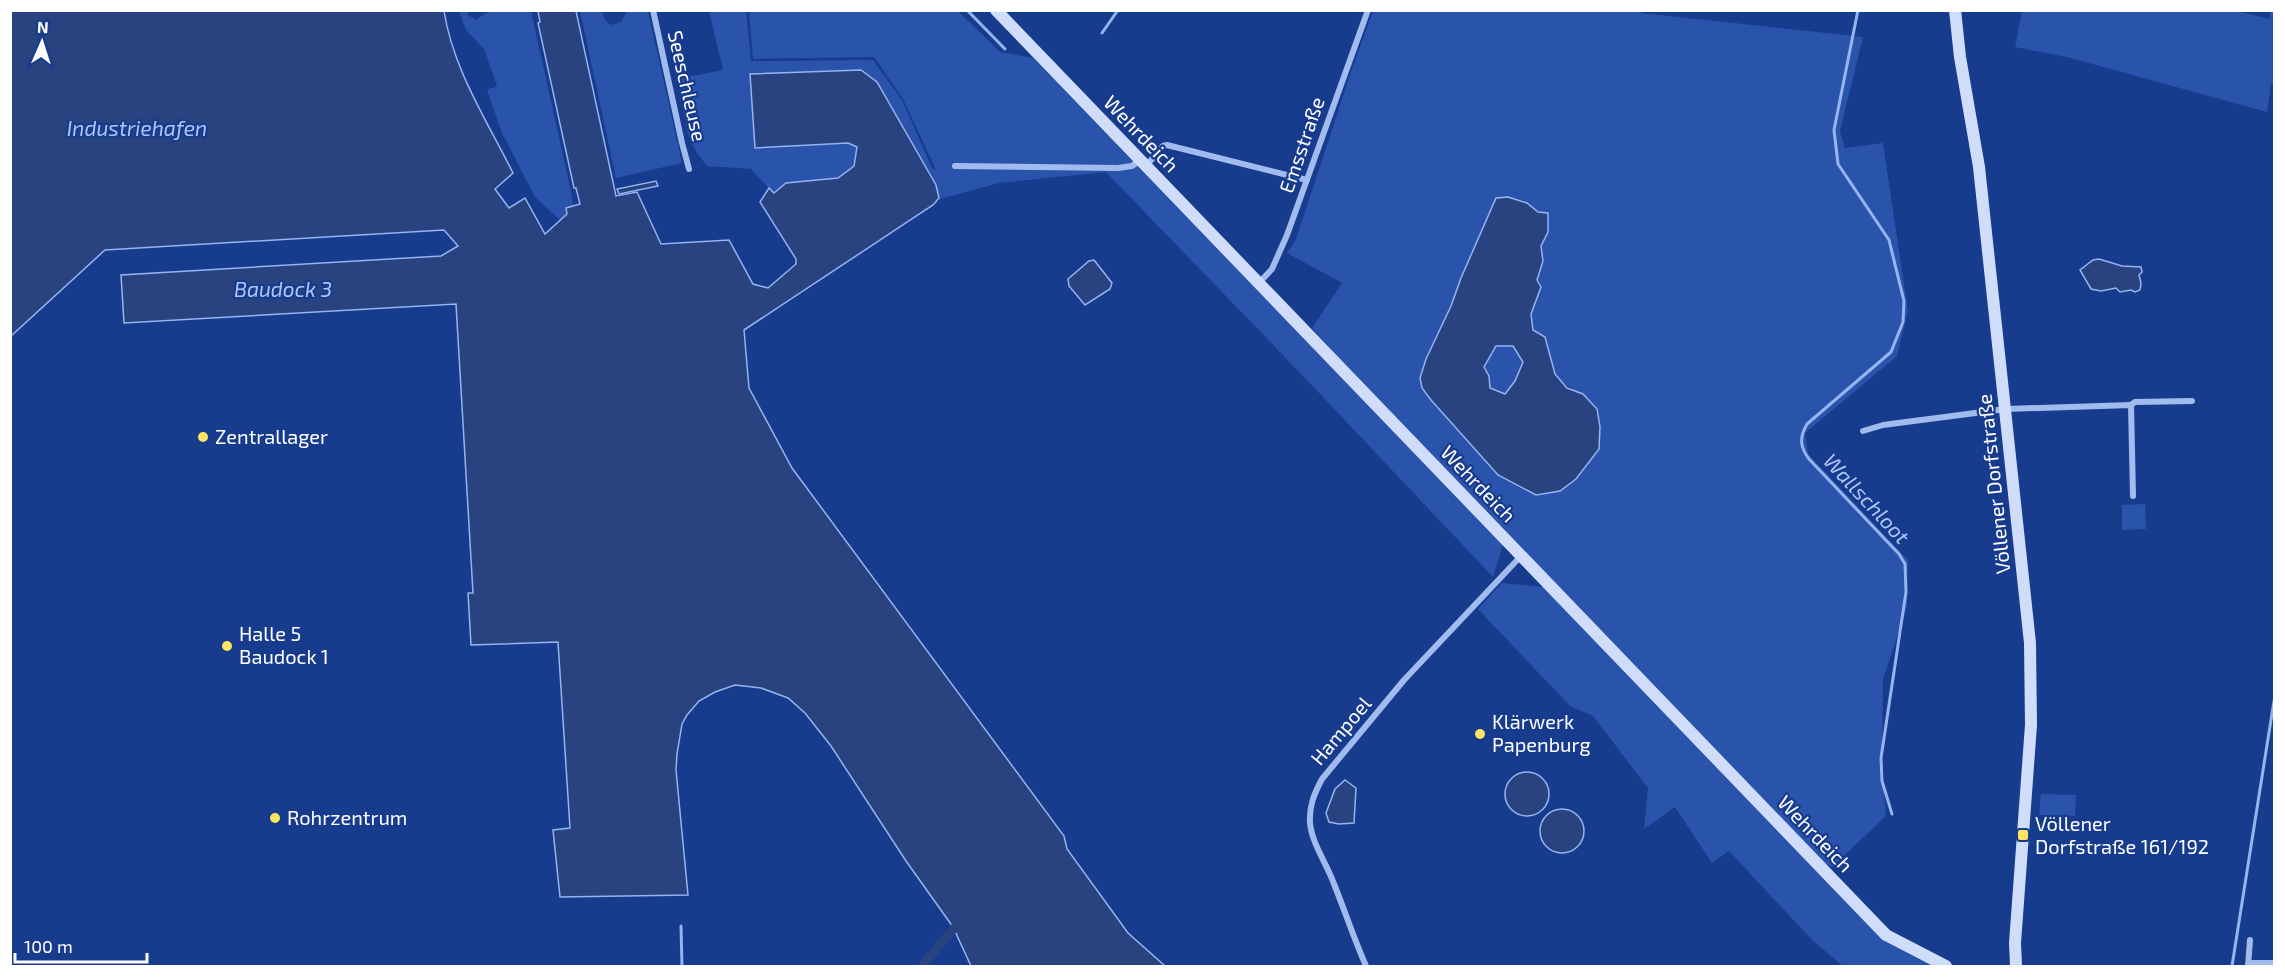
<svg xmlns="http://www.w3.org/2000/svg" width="2285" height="977" font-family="'Exo 2',sans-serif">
  <rect width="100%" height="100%" fill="#173b8d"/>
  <g fill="#2a54ab" fill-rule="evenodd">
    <path d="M 2232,10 L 2270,19 L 2270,11 L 2274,11 L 2274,85 L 2271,84 L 2267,112 L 2067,57 L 2015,47 L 2022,11 Z"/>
    <path d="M 459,11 L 467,11 L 468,15 L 476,20 C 490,6 513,11 531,11 L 571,191 L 573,206 L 566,208 L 567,214 L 560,220 L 535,197 L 502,133 L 487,90 L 497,86 L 484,49 L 466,30 Z"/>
    <path d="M 580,11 L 602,11 L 605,20 L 611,25 L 621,22 L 627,11 L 648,11 L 682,163 L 616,178 Z"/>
    <path d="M 709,11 L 746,11 L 751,61 L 873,60 L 902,100 L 932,168 L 936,170 L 903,99 L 874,57 L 753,59 L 749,11 L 958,11 L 1000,52 L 1033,58 L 1503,544 L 1493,577 L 1304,377 L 1106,172 L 999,183 L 940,199 L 936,185 L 877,82 L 862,71 L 750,74 L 755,148 L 848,143 L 857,147 L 854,166 L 838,178 L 786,183 L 773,193 L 751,169 L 707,166 L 697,153 L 689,138 L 677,79 L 723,70 Z"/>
    <path d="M 1373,11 L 1643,11 L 1641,13 L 1863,37 L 1840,131 L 1845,148 L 1883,143 L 1908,311 L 1897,356 L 1805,433 L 1808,454 L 1908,560 L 1907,607 L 1883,679 L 1882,769 L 1886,816 L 1832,867 L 1819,860 L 1391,416 L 1312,328 L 1342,283 L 1287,253 L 1296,239 L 1352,69 ZM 1508,197 C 1533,205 1537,209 1548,232 L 1541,246 L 1543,261 L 1537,280 L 1541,287 L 1531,314 L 1533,330 L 1545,337 C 1552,367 1553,382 1583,394 L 1599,449 L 1576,479 L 1560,491 L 1536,495 L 1498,475 L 1431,400 L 1426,359 L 1451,306 L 1461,278 L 1496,198 Z"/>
    <path d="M 1496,346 L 1513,346 L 1523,362 L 1515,381 L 1505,394 L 1490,388 L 1489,376 L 1484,367 Z"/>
    <path d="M 2145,504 L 2146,529 L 2122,530 L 2122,505 Z"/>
    <path d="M 1502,583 L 1545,587 L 1884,937 L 1936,966 L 1843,966 L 1813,941 L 1729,851 L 1712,863 L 1675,807 L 1644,829 L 1648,788 L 1593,716 L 1570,706 L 1478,609 Z"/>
    <path d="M 2041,794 L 2076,795 L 2075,816 L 2039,815 Z"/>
  </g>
  <g fill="#284380" stroke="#95b4f1" stroke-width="1.5" fill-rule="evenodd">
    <path d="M 11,10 L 444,11 C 453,69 487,121 513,173 L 495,189 L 509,208 L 525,198 L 545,234 L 567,214 L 566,208 L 580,204 L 576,188 L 574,188 L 538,23 L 540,22 L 538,11 L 576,11 L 616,196 L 637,192 L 661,244 L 729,240 L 753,284 L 768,288 L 796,264 L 796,259 L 760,202 L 769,188 L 774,193 L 786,183 L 838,178 L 854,166 L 857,147 L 848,143 L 755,148 L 750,74 L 861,70 L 877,82 L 936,185 L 939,198 L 933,205 L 744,330 L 749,388 L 792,468 L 1064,836 L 1067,849 L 1128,933 L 1165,966 L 971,966 L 953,927 L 906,861 L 831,746 L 805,713 L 788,698 L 761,688 L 735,685 L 715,692 L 699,701 L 687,715 L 682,724 L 677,754 L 676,770 L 688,895 L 560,897 L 553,830 L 570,828 L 558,642 L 471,645 L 468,593 L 473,593 L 456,304 L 124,323 L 121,275 L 441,256 L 458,246 L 444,230 L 105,250 L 11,336 Z"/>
    <path d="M 656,181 L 658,186 L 619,194 L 617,189 Z"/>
    <path d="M 1508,197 L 1527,203 L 1538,212 L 1548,213 L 1548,232 L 1541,246 L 1543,261 L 1537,280 L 1541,287 L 1531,314 L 1533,330 L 1545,337 L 1555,374 L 1567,388 L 1583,394 L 1597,409 L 1600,427 L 1599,449 L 1576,479 L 1560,491 L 1536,495 L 1498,475 L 1431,400 L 1422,388 L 1420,378 L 1426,359 L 1451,306 L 1461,278 L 1496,198 ZM 1496,346 L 1513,346 L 1523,362 L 1515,381 L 1505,394 L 1490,388 L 1489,376 L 1484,367 Z"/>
    <path d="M 2099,259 L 2122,266 L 2141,267 L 2142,272 L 2139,275 L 2141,283 L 2140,290 L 2135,292 L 2131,290 L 2120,292 L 2116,288 L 2101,291 L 2091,289 L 2080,270 L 2093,260 Z"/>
    <path d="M 1094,260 L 1112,283 L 1110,289 L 1085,305 L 1069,286 L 1068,279 L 1089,261 Z"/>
    <circle cx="1527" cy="794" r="22"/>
    <path d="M 1345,780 L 1356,788 L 1354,823 L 1339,824 L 1329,822 L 1326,813 L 1335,789 Z"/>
    <circle cx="1562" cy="831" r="22"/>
  </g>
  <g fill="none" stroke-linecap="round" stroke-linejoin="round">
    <g stroke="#95b4f1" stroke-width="3">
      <path d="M 967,10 L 1005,49"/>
      <path d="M 1858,10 L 1834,130 L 1838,164 L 1889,240 L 1904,301 L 1903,322 L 1891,352 L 1807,424 C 1799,438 1800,447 1809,459 L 1899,554 L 1905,564 L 1906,592 L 1881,758 L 1882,781 L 1892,814"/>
      <path d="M 1102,33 L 1118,10"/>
      <path d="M 681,926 L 682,966"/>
      <path d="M 2232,966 L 2274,701"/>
    </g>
    <path stroke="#284380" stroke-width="9" d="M 922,966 L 961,920"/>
    <g stroke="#a2bbef" stroke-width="6">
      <path d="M 653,10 L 682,143 L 689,169"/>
      <path d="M 955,166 L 1118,168 L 1132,166 L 1140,160"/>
      <path d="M 1146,166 L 1163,146 L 1167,145 L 1307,180"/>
      <path d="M 1258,284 L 1272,269 L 1287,235 L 1368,10"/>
      <path d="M 2131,405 L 2135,402 L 2192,401"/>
      <path d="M 1863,431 L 1883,425 L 2006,409 L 2131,405 L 2133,496"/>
      <path d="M 2249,963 L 2274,963"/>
      <path d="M 1366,966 C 1354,939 1345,911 1334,884 C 1327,864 1312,844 1310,823 C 1309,806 1314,794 1322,779 L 1404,680 L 1521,556"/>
      <path d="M 2248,966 L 2250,940"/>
    </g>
    <g stroke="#d0ddfa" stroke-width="12">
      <path d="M 996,10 L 1886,935 L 1946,966"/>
      <path d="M 1955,10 L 1960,57 L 1979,167 L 2030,643 L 2031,725 L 2015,943 L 2016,966"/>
    </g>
  </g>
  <g fill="#ffe660" stroke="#173b8d" stroke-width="2">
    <circle cx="203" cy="437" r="6"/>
    <circle cx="227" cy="646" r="6"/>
    <circle cx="1480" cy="734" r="6"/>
    <circle cx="275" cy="818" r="6"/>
    <rect x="2017" y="829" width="12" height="12" rx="3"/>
  </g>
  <g text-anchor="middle" stroke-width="4.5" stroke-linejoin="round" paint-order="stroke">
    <g font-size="20" fill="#fff" stroke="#173b8d">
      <text transform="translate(687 86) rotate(77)" y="7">Seeschleuse</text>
      <text transform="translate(1141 134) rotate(46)" y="7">Wehrdeich</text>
      <text transform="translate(1302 145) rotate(-71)" y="7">Emsstraße</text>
      <text transform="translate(1478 484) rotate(46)" y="7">Wehrdeich</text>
      <text transform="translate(1994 484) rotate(-96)" y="7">Völlener Dorfstraße</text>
      <text transform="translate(1341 731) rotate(-50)" y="7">Hampoel</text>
      <text transform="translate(1815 834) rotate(46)" y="7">Wehrdeich</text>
    </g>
    <g font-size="20" fill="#fff" stroke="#173b8d" text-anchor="start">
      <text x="215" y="444">Zentrallager</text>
      <text x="239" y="641">Halle 5<tspan x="239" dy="23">Baudock 1</tspan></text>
      <text x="1492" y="729">Klärwerk<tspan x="1492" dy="23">Papenburg</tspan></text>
      <text x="287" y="825">Rohrzentrum</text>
      <text x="2035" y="831">Völlener<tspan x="2035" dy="23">Dorfstraße 161/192</tspan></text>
    </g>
    <g font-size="21" font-style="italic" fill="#aec5f6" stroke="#173b8d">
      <text x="137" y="136">Industriehafen</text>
      <text x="283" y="297">Baudock 3</text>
      <text transform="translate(1866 499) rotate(47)" y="7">Wallschloot</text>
    </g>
  </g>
  <rect width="2285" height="977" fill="none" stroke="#ffffff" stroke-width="24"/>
  <g transform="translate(42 42) rotate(3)" stroke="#173b8d" stroke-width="4.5" paint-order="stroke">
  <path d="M0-4.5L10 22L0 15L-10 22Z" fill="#ffffff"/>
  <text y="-9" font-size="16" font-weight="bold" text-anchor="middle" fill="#ffffff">N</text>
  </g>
  <path d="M15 953v9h132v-9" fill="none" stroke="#ffffff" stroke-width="3"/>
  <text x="24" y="953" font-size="18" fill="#ffffff" stroke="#173b8d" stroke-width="4.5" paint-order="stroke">100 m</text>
</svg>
